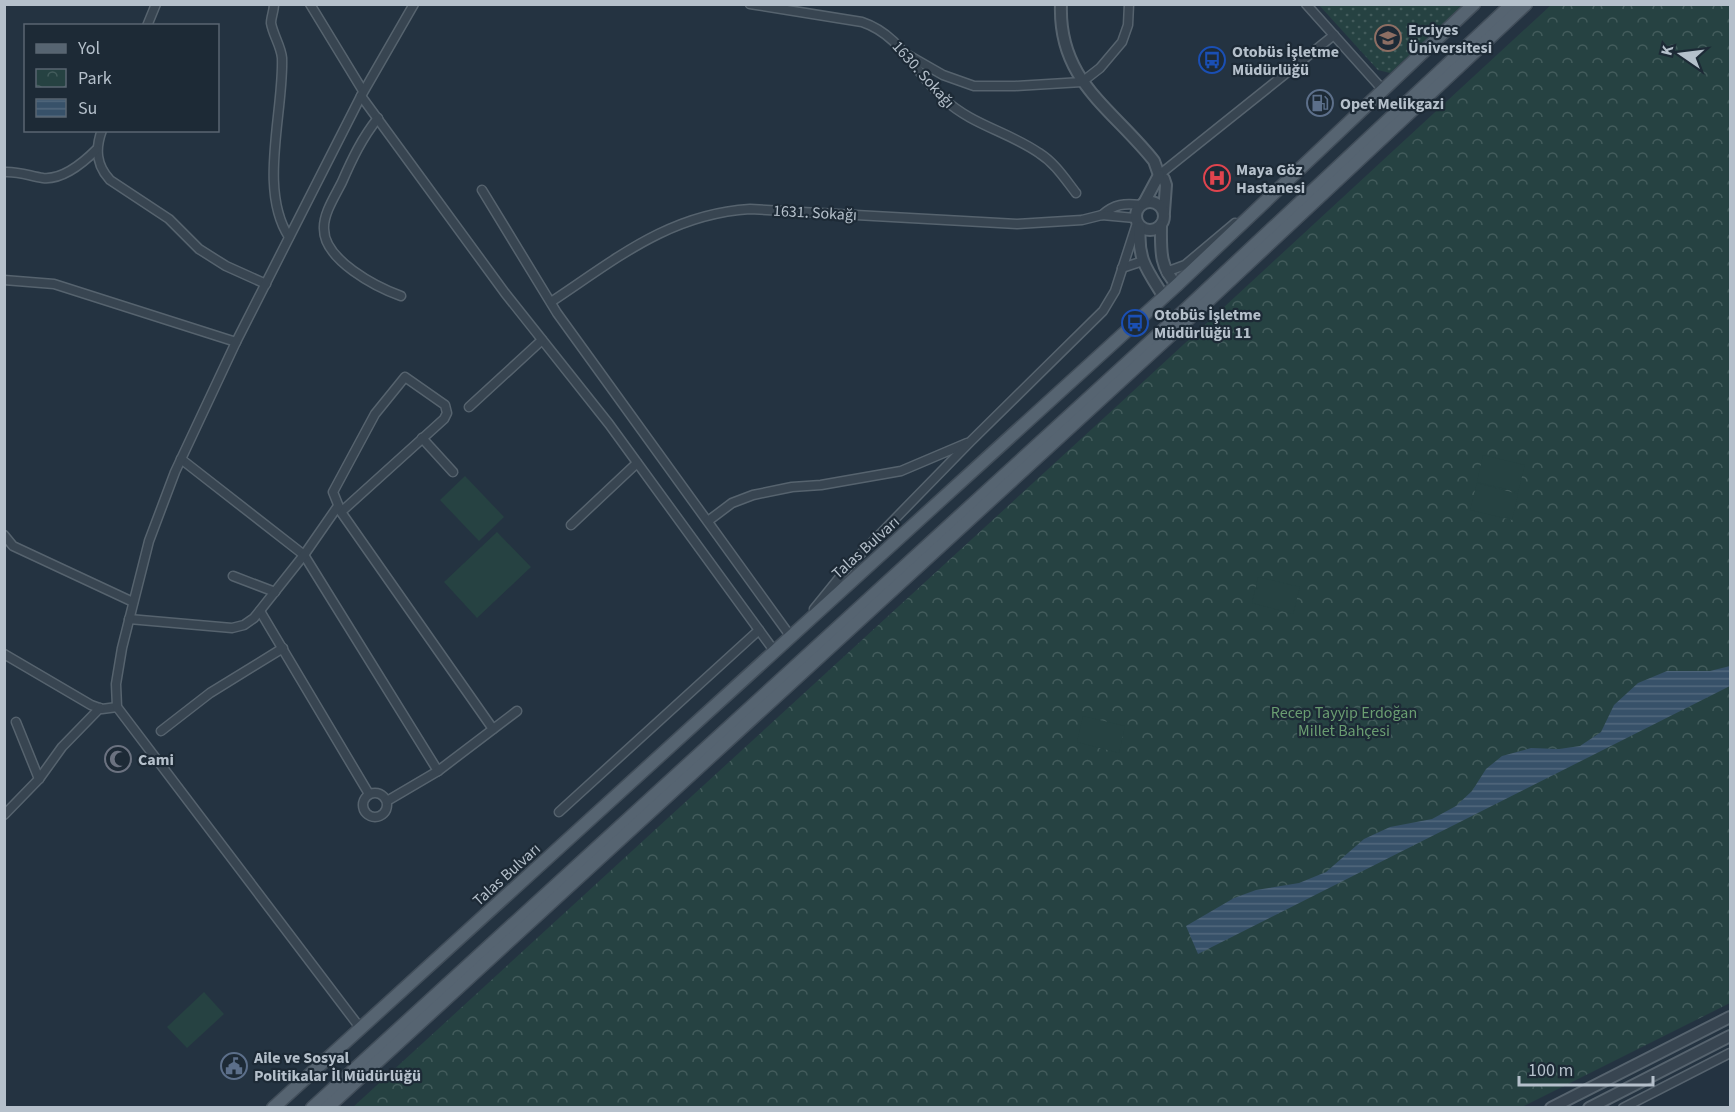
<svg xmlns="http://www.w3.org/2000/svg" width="1735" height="1112" font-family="'Source Sans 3',sans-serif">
  <defs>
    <pattern id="grass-dots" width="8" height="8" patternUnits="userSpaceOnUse" patternTransform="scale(1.5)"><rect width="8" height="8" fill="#264242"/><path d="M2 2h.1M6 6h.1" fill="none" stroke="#435c5c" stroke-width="1.8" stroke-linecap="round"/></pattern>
    <pattern id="park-crowns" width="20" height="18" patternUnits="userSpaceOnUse" patternTransform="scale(1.5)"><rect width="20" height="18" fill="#264242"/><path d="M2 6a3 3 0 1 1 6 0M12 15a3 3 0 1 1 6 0" fill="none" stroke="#435c5c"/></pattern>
    <pattern id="water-rules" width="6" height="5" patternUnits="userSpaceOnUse" patternTransform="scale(1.5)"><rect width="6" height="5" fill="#375169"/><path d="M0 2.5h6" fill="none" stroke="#52687d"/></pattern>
  </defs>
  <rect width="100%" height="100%" fill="#243341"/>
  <path fill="url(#grass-dots)" d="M 1319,5 L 1463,5 L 1390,73 L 1378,70 Z"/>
  <path fill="url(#park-crowns)" d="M 1551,5 L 1730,5 L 1730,1003 L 1522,1107 L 352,1108 L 1118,405 Z"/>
  <g fill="#264242">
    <path d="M 1483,455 L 1525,465 L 1518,492 L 1477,482 Z"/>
    <path d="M 465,476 L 504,517 L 479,541 L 440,500 Z"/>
    <path d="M 1477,483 L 1518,494 L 1512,520 L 1470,510 Z"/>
    <path d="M 497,532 L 531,567 L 477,618 L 444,582 Z"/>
    <path d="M 1258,577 L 1300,587 L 1293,614 L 1252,603 Z"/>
    <path d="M 1083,716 L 1125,726 L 1119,753 L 1077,742 Z"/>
    <path d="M 204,992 L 224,1014 L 187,1048 L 167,1027 Z"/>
  </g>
  <path fill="url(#water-rules)" d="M 1730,666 L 1730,686 L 1198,954 L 1186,926 L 1234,898 L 1256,890 L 1299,883 L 1326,872 L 1364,839 L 1390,827 L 1432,819 L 1456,806 L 1472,791 L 1486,769 L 1502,756 L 1531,748 L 1559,749 L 1580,746 L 1601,732 L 1614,705 L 1638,683 L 1667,671 L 1710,671 Z"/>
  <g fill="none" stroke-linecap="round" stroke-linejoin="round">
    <defs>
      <g id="minor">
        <path d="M 274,4 C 274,11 271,17 271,23 C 273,35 281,46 282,58 C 284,111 258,190 289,237"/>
        <path d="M 310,4 L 363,91"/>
        <path d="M 750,4 L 862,22 C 901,35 915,73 944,99 C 972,125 1009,132 1039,153 C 1055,163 1065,179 1076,193"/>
        <path d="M 1306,4 L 1383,90"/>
        <path d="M 147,26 L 156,4"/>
        <path d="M 908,55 L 943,75 L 974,86 L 1015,86 L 1082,82 L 1100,68 L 1122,42 L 1128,25 L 1129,4"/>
        <path d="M 361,96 L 505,293 L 609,424 L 775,652"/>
        <path d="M 378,118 C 362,138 352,159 342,182 C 335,196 323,214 324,229 C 324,260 376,287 401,296"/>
        <path d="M 102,130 C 95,149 96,165 110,180 L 169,219 L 199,249 L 226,266 L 266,284"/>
        <path d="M 4,172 C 18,171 30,176 43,178 C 63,180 84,162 97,149"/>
        <path d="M 1159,175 L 1334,35"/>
        <path d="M 482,190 L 557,313 L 791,637 L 794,633"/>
        <path d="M 1102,215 C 1114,204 1125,203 1140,205"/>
        <path d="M 1122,268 L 1143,261"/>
        <path d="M 1166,272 L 1185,265 L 1235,223"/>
        <path d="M 4,280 L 54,284 L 236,342"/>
        <path d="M 551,302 C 616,259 669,214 750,209 L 1017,224 L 1082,220 L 1102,215 L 1135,218"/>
        <path d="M 469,407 L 542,340"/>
        <path d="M 422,438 L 453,472"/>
        <path d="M 181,459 L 304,555 L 438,771"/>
        <path d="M 341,512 L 444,419 L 447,413 L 445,405 L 405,377 L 375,414 L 333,492 L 341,512 L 493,729"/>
        <path d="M 708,521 L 732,503 L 753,495 L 792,487 L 821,485 L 901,471 L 967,443"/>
        <path d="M 571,525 L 637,463"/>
        <path d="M 4,535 L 13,546 L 133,602"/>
        <path d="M 233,576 L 275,592"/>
        <path d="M 814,609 L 848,567 L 970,442 L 1103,311 L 1115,291 L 1137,223"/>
        <path d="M 260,611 L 369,794"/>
        <path d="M 129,619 L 232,628 L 244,625 L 254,618 L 304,555 L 338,506"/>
        <path d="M 4,654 L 91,705 L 102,709 L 117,707"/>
        <path d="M 16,722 L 39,779"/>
        <path d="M 161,731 L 210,693 L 283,648"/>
        <circle cx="375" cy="805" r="12"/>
        <path d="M 387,801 L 438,771 L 517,711"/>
        <path d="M 559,812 L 759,630"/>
        <path d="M 4,815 L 39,779 L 62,747 L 100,708"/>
        <path d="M 361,1029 L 117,707 L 116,684 L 122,648 L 149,541 L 175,472 L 236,342 L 361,96 L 414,4"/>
        <path d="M 1623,1108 L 1730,1053"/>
      </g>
      <g id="tertiary">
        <path d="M 1061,4 C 1058,81 1112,108 1154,161 L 1159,175 L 1164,179 L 1166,185 L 1164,212"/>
        <circle cx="1150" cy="216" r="14"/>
        <path d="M 1144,203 L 1159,175"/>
        <path d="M 1161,225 C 1161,249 1159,267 1177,285"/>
        <path d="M 1140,227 C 1137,259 1147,270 1164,297"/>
        <path d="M 1551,1108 L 1730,1017"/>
        <path d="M 1589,1108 L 1730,1036"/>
      </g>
      <g id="primary">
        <path d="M 273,1108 L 1177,285 L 1474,4"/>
        <path d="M 312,1108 L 1186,309 L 1512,4"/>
        <path d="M 327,1108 L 1208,301 L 1526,4"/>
      </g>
    </defs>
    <use href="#minor" stroke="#56636e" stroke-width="11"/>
    <use href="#tertiary" stroke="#56636e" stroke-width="14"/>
    <use href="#primary" stroke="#424e5a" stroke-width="15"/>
    <use href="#minor" stroke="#384551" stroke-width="8"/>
    <use href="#tertiary" stroke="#384551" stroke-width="10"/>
    <use href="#primary" stroke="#566471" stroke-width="12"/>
  </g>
  <defs>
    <symbol id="university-ring" viewBox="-11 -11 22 22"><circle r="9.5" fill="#1d2a36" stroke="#8d6e63" stroke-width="1.5"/><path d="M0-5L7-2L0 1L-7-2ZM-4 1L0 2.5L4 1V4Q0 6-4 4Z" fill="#8d6e63"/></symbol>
    <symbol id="bus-ring" viewBox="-11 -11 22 22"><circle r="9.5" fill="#1d2a36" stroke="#1a4fb4" stroke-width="1.5"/><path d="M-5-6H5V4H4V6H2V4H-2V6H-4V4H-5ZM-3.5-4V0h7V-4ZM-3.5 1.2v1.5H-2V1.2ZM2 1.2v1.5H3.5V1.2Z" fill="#1a4fb4"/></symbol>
    <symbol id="fuel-ring" viewBox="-11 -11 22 22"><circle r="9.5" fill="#1d2a36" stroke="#5c6f8a" stroke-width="1.5"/><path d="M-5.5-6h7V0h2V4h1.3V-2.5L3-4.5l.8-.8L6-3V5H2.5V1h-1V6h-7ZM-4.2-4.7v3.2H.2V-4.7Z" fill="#5c6f8a"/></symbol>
    <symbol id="hospital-ring" viewBox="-11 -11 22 22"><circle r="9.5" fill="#1d2a36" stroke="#e0444e" stroke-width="1.5"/><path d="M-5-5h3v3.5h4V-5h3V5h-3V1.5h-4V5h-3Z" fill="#e0444e"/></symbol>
    <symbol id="mosque-ring" viewBox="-11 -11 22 22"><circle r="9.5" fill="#1d2a36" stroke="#6b7280" stroke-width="1.5"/><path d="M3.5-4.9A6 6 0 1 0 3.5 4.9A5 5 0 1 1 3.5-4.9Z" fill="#6b7280"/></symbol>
    <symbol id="civic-ring" viewBox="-11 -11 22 22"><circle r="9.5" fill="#1d2a36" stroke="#5c6f8a" stroke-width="1.5"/><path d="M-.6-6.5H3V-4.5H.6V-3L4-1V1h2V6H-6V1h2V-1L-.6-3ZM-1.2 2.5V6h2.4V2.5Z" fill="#5c6f8a"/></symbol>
  </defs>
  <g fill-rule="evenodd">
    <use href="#university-ring" x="1373" y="23" width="30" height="30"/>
    <use href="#bus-ring" x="1197" y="45" width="30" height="30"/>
    <use href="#fuel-ring" x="1305" y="88" width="30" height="30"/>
    <use href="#hospital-ring" x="1202" y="163" width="30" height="30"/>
    <use href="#bus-ring" x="1120" y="308" width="30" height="30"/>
    <use href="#mosque-ring" x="103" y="744" width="30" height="30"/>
    <use href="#civic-ring" x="219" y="1051" width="30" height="30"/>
  </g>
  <g text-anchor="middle" stroke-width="4.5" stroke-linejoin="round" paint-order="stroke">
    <g font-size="16" font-weight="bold" fill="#b5c0cb" stroke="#1d2a36" text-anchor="start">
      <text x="1408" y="35">Erciyes<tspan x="1408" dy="18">Üniversitesi</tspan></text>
      <text x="1232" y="57">Otobüs İşletme<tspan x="1232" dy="18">Müdürlüğü</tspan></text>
      <text x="1340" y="109">Opet Melikgazi</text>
      <text x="1236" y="175">Maya Göz<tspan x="1236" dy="18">Hastanesi</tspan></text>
      <text x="1154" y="320">Otobüs İşletme<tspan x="1154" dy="18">Müdürlüğü 11</tspan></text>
      <text x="138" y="765">Cami</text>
      <text x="254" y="1063">Aile ve Sosyal<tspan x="254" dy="18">Politikalar İl Müdürlüğü</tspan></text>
    </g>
    <g font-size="16" fill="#b5c0cb" stroke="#1d2a36">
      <text transform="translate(924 74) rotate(48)" y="6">1630. Sokağı</text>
      <text transform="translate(815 212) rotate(3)" y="6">1631. Sokağı</text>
      <text transform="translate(865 547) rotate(-42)" y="6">Talas Bulvarı</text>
      <text transform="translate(506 874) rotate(-42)" y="6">Talas Bulvarı</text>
    </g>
    <g font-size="16" fill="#6a9d71" stroke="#1d2a36">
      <text x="1344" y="718">Recep Tayyip Erdoğan<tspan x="1344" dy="18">Millet Bahçesi</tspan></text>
    </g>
  </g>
  <rect width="1735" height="1112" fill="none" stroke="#b5c0cb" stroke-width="12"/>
  <rect x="24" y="24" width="195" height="108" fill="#1d2a36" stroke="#5a6672" stroke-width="1.5"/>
  <rect x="36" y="44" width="30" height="9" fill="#566471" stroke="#5a6672" stroke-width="1.5"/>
  <text x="78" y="54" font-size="18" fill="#b5c0cb">Yol</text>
  <rect x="36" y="69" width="30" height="18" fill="url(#park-crowns)" stroke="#5a6672" stroke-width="1.5"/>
  <text x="78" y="84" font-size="18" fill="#b5c0cb">Park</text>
  <rect x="36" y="99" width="30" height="18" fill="url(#water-rules)" stroke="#5a6672" stroke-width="1.5"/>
  <text x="78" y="114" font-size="18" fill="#b5c0cb">Su</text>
  <g transform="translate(1681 54) rotate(284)" stroke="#1d2a36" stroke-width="4.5" paint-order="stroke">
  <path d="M0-4.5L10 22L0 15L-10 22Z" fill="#b5c0cb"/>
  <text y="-9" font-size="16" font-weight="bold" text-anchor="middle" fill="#b5c0cb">K</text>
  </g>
  <path d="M1519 1076v9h134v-9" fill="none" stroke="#b5c0cb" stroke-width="3"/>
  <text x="1528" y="1076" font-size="18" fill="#b5c0cb" stroke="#1d2a36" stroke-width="4.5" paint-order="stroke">100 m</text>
</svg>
